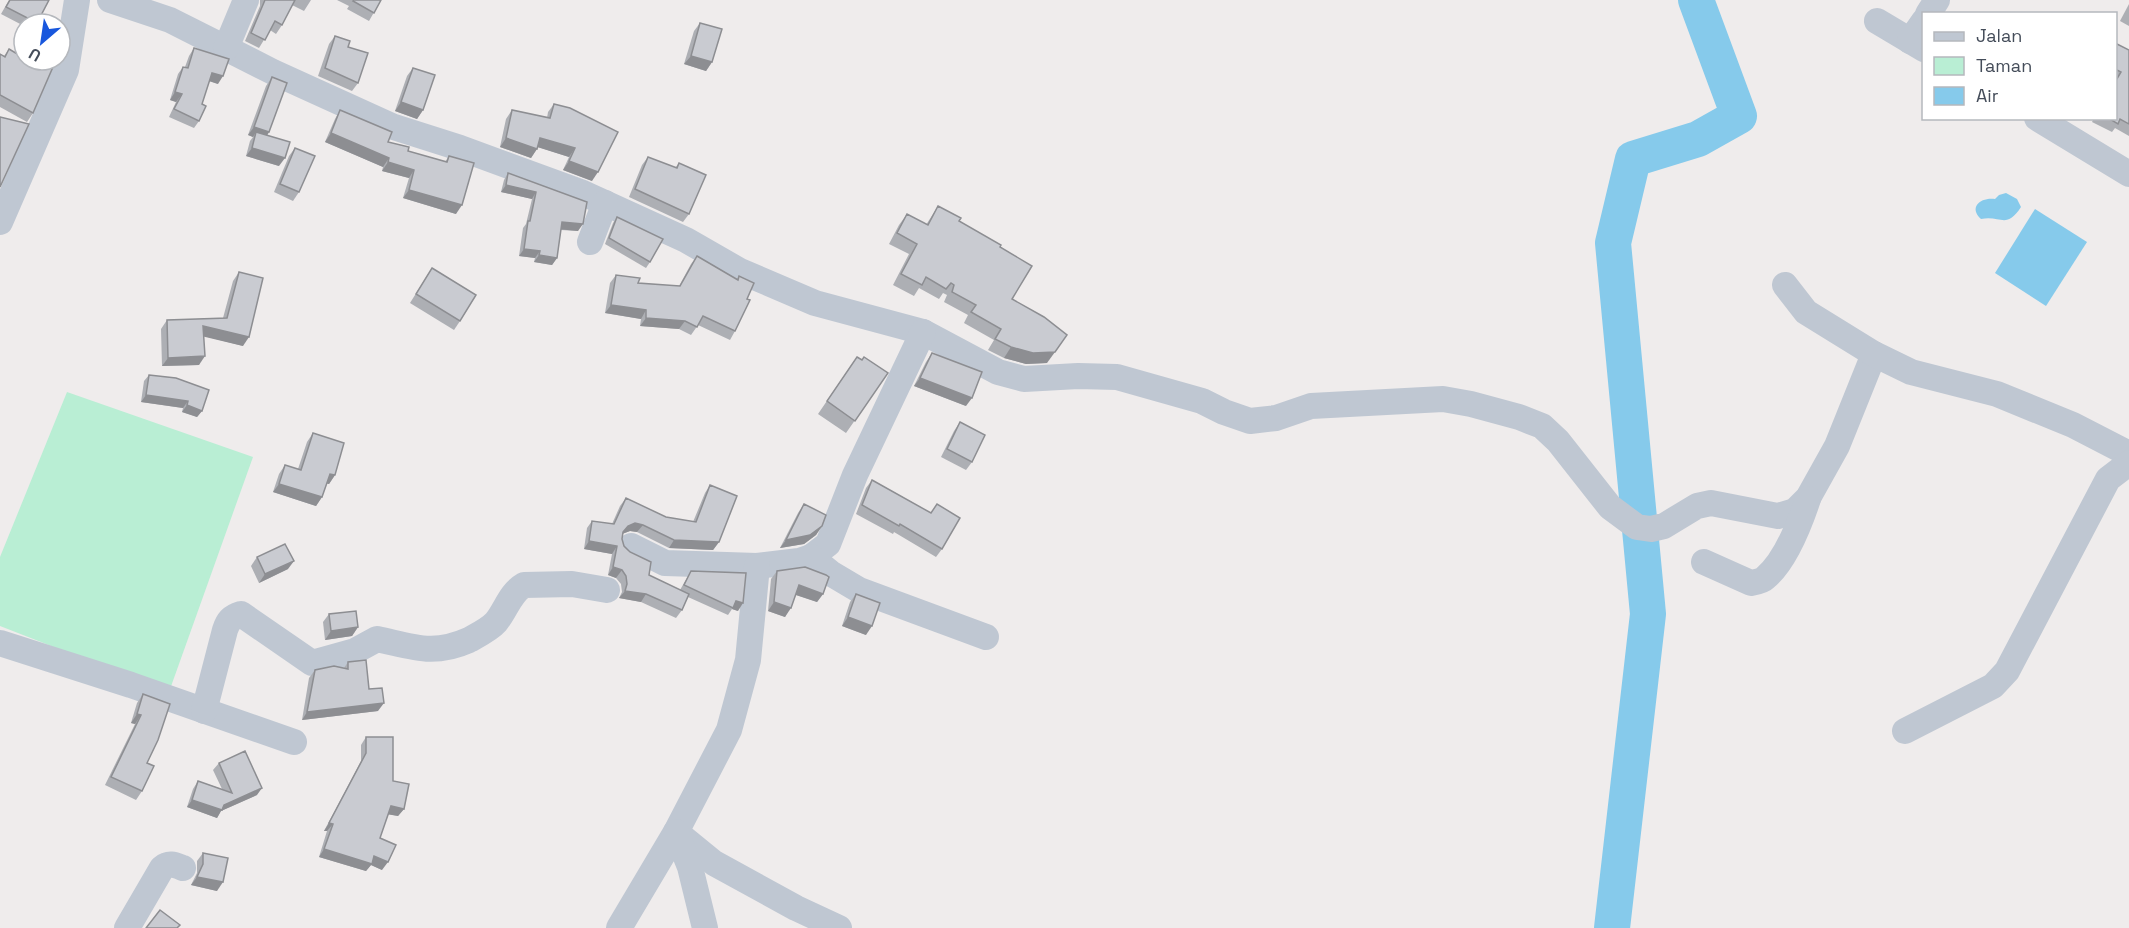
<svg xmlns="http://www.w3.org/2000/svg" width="2129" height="928" font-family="'Space Grotesk',sans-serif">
  <rect width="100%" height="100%" fill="#efecec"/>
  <path fill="#b9eed4" d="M 67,392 L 253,457 L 169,692 L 0,626 L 0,557 Z"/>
  <g fill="#86caeb">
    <path d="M 2006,193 L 2017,199 L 2021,207 C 2006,230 2001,215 1981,219 C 1968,207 1981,197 1995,199 L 1999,195 Z"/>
    <path d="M 2035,209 L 2087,242 L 2046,306 L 1995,273 Z"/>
  </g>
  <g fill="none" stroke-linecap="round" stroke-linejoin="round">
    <path stroke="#86caeb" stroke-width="36" d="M 1612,928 L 1648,614 L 1613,243 L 1633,159 L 1698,139 L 1739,116 L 1696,0"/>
    <g stroke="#bfc7d2" stroke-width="26">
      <path d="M 110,0 L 170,20 L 273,72 L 394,127 L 460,148 L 583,193 L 686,240 L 740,271 L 815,303 L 923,332 L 998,372 L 1024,379 L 1078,376 L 1117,377 L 1202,401 L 1224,412 L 1250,421 L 1276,418 L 1311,406 L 1443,399 L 1471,404 L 1519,417 L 1542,426 L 1558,441 L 1610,507 L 1637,527 L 1651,529 L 1664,526 L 1697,506 L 1711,503 L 1778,516 L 1795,511 L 1808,498 L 1837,446 L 1874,354"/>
      <path d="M 1928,14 L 1937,0"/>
      <path d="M 1877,21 L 1924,49"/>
      <path d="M 1910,41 L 1924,21"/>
      <path d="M 226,48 L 246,0"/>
      <path d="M 2037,118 L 2129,174"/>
      <path d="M 0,222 L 66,70 L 77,0"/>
      <path d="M 590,242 L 605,203"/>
      <path d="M 1785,285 L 1806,312 L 1874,354 L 1911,372 L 1997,394 L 2073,425 L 2129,454"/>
      <path d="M 631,546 L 665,563 L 757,566 L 799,561 L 811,557 L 828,544 L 855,475 L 923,332"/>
      <path d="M 811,557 L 832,574 L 859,590 L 986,637"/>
      <path d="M 1704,562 L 1751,583 C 1756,582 1762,581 1765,578 C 1786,561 1800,523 1808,499"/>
      <path d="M 757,566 L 748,660 L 729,730 L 676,832 L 714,863 L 796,908 L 839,928"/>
      <path d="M 0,643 L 131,685 L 294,742"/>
      <path d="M 204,711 L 225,630 C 228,621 231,617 241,614 L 312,663 L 355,651 L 377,639 C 414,647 433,656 469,640 C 478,635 490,629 496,622 C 506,610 510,593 524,585 L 572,584 L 607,590"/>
      <path d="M 1905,731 L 1993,686 L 2007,671 L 2108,479 L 2129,463"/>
      <path d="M 127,928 L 162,868 C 169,862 175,865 183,868"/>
      <path d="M 619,928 L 676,832 L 690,867 L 705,928"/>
    </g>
  </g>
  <g fill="#adafb4">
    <path d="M 9,0 L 49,0 L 36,24 L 24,24 L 24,26 L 1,14 Z"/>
    <path d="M 260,0 L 311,0 L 304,11 L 292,5 L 282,25 L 276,34 L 270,30 L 259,48 L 245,41 L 260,6 Z"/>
    <path d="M 337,0 L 381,0 L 369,21 L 347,9 L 349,6 Z"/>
    <path d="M 2129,4 L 2129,26 L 2120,21 Z"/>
    <path d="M 700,23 L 712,62 L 706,71 L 684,64 L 694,31 Z"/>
    <path d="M 335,36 L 348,47 L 358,83 L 352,91 L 318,76 L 329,44 Z"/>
    <path d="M 2115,43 L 2129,50 L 2129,136 L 2115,128 L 2112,132 L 2092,122 L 2094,118 L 2115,118 Z"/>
    <path d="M 194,48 L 218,84 L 209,81 L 202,104 L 199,121 L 194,128 L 169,117 L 176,102 L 170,100 L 178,74 L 183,67 L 185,67 L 189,56 Z"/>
    <path d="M 9,49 L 23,57 L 24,55 L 24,60 L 33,113 L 27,122 L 0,107 L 0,54 L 4,56 Z"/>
    <path d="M 413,68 L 423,110 L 417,119 L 395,111 L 407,76 Z"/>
    <path d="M 272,77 L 269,132 L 267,136 L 279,166 L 246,156 L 250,141 L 253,137 L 248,135 L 266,86 Z"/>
    <path d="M 554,104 L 592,181 L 563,170 L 569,157 L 538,147 L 531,158 L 500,147 L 506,119 L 512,110 L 547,118 L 548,112 Z"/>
    <path d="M 340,110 L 388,142 L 408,151 L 445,162 L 449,156 L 456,214 L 403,198 L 409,178 L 382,171 L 383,167 L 325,142 L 335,119 Z"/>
    <path d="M 295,148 L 299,192 L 293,201 L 274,192 L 289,156 Z"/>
    <path d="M 648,157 L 675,168 L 679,163 L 689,214 L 683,222 L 629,197 L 642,165 Z"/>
    <path d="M 508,173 L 587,202 L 578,231 L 561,230 L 557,258 L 552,265 L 534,262 L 535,258 L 519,256 L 523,228 L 526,224 L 532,199 L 501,192 L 504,180 Z"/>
    <path d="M 938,206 L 959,221 L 1000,247 L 1012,299 L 1047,363 L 1026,364 L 1004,358 L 988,350 L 994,340 L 964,323 L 968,315 L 944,302 L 947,295 L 943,293 L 939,299 L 919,288 L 914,296 L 893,285 L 909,254 L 889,244 L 899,225 L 907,214 L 926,225 Z"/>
    <path d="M 617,217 L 650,262 L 646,268 L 605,244 L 613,223 Z"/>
    <path d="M 697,256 L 737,279 L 739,276 L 747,299 L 735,331 L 730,340 L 698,325 L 691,335 L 679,329 L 640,326 L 641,319 L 605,313 L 610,283 L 616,275 L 638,283 L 679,286 L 691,264 Z"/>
    <path d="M 432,268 L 460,321 L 454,330 L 410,303 Z"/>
    <path d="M 239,272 L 243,346 L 204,336 L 199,365 L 162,366 L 161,329 L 167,320 L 223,318 L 233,281 Z"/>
    <path d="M 932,353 L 966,406 L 914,386 L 926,362 Z"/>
    <path d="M 857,357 L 862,360 L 888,373 L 846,433 L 818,414 Z"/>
    <path d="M 149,375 L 202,411 L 197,417 L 182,412 L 183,408 L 141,402 L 144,381 Z"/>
    <path d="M 960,422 L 972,462 L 966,470 L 941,457 L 954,431 Z"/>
    <path d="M 313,433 L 335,475 L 329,484 L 327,483 L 322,497 L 316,506 L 273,492 L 279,474 L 285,465 L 298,469 L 307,442 Z"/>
    <path d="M 872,480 L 931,513 L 937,504 L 942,549 L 936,557 L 894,532 L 893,534 L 856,514 L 866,488 Z"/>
    <path d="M 710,485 L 719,542 L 713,550 L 669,548 L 637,532 L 630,531 L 622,534 L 622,539 L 624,546 L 649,575 L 680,590 L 691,571 L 738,611 L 732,609 L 728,615 L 688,597 L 682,610 L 676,618 L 641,602 L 619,598 L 622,592 L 621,584 L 616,578 L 608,575 L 612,554 L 584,549 L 587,528 L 592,521 L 612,524 L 620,506 L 626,498 L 666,517 L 693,522 L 705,493 Z"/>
    <path d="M 804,504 L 822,526 L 816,535 L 804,544 L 780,548 L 798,513 Z"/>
    <path d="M 257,557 L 288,569 L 259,583 L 251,566 Z"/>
    <path d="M 777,571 L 823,594 L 817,602 L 796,595 L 785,617 L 768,611 L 771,579 Z"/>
    <path d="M 856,594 L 866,635 L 842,626 L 850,602 Z"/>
    <path d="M 329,614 L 358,627 L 352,636 L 325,640 L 323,622 Z"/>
    <path d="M 348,662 L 369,689 L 378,711 L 302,720 L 309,678 L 315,670 L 344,668 Z"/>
    <path d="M 143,694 L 147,763 L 142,791 L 136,800 L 105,785 L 135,724 L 131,723 L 137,703 Z"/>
    <path d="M 366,737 L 393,781 L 404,809 L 398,816 L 388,814 L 380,838 L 382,870 L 371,865 L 366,871 L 319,857 L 327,831 L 324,831 L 361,761 L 361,745 Z"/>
    <path d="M 219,763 L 257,795 L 221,811 L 217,818 L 187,807 L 193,789 L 198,781 L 222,789 L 213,770 Z"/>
    <path d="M 203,853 L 217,891 L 191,885 L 197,873 L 197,861 Z"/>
  </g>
  <g fill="#8d8e92">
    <path d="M 691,56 L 712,62 L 706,71 L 684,64 Z"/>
    <path d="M 212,73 L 223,76 L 218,84 L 206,80 Z"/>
    <path d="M 175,92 L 182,94 L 176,102 L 170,100 Z"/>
    <path d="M 401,102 L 423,110 L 417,119 L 395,111 Z"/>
    <path d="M 254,127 L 269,132 L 263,141 L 256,132 L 253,137 L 248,135 Z"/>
    <path d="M 331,133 L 389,158 L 383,167 L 325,142 Z"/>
    <path d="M 506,138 L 537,149 L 531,158 L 500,147 Z"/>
    <path d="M 540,138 L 575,148 L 569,157 L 534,146 Z"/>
    <path d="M 252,148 L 285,158 L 279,166 L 246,156 Z"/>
    <path d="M 569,161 L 598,172 L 592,181 L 563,170 Z"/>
    <path d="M 388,162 L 414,170 L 409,178 L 382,171 Z"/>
    <path d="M 506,185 L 536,192 L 532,199 L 501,192 Z"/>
    <path d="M 409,190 L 462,205 L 456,214 L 403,198 Z"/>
    <path d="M 562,222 L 583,224 L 578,231 L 557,229 Z"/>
    <path d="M 524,249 L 540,251 L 535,258 L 519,256 Z"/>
    <path d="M 539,255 L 557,258 L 552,265 L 534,262 Z"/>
    <path d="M 611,305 L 646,310 L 641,319 L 605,313 Z"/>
    <path d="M 646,318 L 685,321 L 679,329 L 640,326 Z"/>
    <path d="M 203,326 L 249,337 L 243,346 L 197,335 Z"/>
    <path d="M 1011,347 L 1055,352 L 1047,363 L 1026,364 L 1004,358 Z"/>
    <path d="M 205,356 L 199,365 L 162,366 L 168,358 Z"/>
    <path d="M 920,378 L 972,398 L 966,406 L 914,386 Z"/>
    <path d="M 146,395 L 188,401 L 183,408 L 141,402 Z"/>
    <path d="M 187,405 L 202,411 L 197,417 L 182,412 Z"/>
    <path d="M 330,474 L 335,475 L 329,484 L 324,483 Z"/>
    <path d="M 279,484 L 322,497 L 316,506 L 273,492 Z"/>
    <path d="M 635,523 L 643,525 L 637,532 L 630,531 L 622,534 L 617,540 L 628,526 Z"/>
    <path d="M 822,526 L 816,535 L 804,544 L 780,548 L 786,540 Z"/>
    <path d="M 674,540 L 719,542 L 713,550 L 669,548 Z"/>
    <path d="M 589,541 L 617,546 L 612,554 L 584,549 Z"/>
    <path d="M 294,561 L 288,569 L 259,583 L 265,574 Z"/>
    <path d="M 613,567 L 622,570 L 616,578 L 608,575 Z"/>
    <path d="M 799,585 L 823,594 L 817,602 L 793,594 Z"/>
    <path d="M 625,591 L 646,594 L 641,602 L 619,598 Z"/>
    <path d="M 736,601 L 743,603 L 738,611 L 732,609 Z"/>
    <path d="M 774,602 L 791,608 L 785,617 L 768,611 Z"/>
    <path d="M 848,617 L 872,626 L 866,635 L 842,626 Z"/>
    <path d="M 358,627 L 352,636 L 325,640 L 331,631 Z"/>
    <path d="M 384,703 L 378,711 L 302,720 L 307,712 Z"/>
    <path d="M 137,714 L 141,715 L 135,724 L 131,723 Z"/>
    <path d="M 262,788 L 257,795 L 221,811 L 217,818 L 187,807 L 192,800 L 224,805 Z"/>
    <path d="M 391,806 L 404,809 L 398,816 L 386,814 Z"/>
    <path d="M 329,823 L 333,824 L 327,831 L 324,831 Z"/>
    <path d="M 324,849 L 374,856 L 388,862 L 382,870 L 371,865 L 366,871 L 319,857 Z"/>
    <path d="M 197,877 L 223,882 L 217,891 L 191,885 Z"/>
  </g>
  <g fill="#c9cbd1" stroke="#8d8e92" stroke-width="1.5">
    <path d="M 10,0 L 49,0 L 37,23 L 6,7 Z"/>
    <path d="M 265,0 L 295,0 L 282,25 L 275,21 L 265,40 L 251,33 Z"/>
    <path d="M 354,0 L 381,0 L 374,13 L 353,1 Z"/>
    <path d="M 700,23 L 722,29 L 712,62 L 691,56 Z"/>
    <path d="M 335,36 L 350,41 L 348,47 L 368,53 L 358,83 L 325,68 Z"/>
    <path d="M 2115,43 L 2129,50 L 2129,124 L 2120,119 L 2118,124 L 2108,118 L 2115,118 L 2115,82 L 2121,72 L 2115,69 Z"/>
    <path d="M 194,48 L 229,59 L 223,76 L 212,73 L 202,104 L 206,106 L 199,121 L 174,109 L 182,94 L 175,92 L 183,67 L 188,68 Z"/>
    <path d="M 9,49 L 24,58 L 24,60 L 56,60 L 33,113 L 0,95 L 0,54 L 5,57 Z"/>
    <path d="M 413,68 L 435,75 L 423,110 L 401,102 Z"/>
    <path d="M 272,77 L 287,83 L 269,132 L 254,127 Z"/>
    <path d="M 554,104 L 570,108 L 618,132 L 598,172 L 569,161 L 575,148 L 540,138 L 537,149 L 506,138 L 512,110 L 550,118 Z"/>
    <path d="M 340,110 L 392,132 L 388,142 L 409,147 L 408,151 L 447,162 L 449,156 L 474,163 L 462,205 L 409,190 L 414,170 L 388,162 L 389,158 L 331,133 Z"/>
    <path d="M 0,117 L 29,124 L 0,187 Z"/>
    <path d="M 256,132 L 290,142 L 285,158 L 252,148 Z"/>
    <path d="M 295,148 L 315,156 L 299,192 L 280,184 Z"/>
    <path d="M 648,157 L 677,168 L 679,163 L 706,175 L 689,214 L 635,189 Z"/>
    <path d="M 508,173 L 587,202 L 583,224 L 562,222 L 557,258 L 539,255 L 540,251 L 524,249 L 528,221 L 530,221 L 536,192 L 506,185 Z"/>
    <path d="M 938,206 L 961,218 L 959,221 L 1001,245 L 1000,247 L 1032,266 L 1012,299 L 1044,317 L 1067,335 L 1055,352 L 1033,353 L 1011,347 L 995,339 L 1001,329 L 971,312 L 976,305 L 952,292 L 954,285 L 951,283 L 946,289 L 926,277 L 922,285 L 901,274 L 917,244 L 897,233 L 907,214 L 928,225 Z"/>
    <path d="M 617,217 L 663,239 L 650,262 L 609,238 Z"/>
    <path d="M 697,256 L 738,280 L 739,276 L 754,283 L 747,299 L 750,300 L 735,331 L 703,316 L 697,327 L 685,321 L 646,318 L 646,310 L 611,305 L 616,275 L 640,278 L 638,283 L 680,286 Z"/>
    <path d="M 432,268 L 476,295 L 460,321 L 416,294 Z"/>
    <path d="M 239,272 L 263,278 L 249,337 L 203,326 L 205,356 L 168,358 L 167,320 L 227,318 Z"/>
    <path d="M 932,353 L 982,372 L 972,398 L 920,378 Z"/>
    <path d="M 857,357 L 862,360 L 864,357 L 888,373 L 855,421 L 827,401 Z"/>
    <path d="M 149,375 L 176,378 L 209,390 L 202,411 L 187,405 L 188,401 L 146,395 Z"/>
    <path d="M 960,422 L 985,435 L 972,462 L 947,449 Z"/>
    <path d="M 313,433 L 344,443 L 335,475 L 330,474 L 322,497 L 279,484 L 285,465 L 301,470 Z"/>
    <path d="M 872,480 L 931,513 L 937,504 L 960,518 L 942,549 L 900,524 L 899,526 L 862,505 Z"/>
    <path d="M 710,485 L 737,496 L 719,542 L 674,540 L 643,525 L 635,523 L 628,526 L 623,532 L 622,539 L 624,546 L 630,552 L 651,562 L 649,575 L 689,594 L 682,610 L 646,594 L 625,591 L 627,584 L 626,576 L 622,570 L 613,567 L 617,546 L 589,541 L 592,521 L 614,524 L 626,498 L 666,517 L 696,522 Z"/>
    <path d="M 804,504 L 826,515 L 822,526 L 810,535 L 786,540 Z"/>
    <path d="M 285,544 L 294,561 L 265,574 L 257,557 Z"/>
    <path d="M 805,567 L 826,575 L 829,577 L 823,594 L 799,585 L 791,608 L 774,602 L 777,571 Z"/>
    <path d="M 691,571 L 746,573 L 743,603 L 736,601 L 733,608 L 684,585 Z"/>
    <path d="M 856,594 L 880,603 L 872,626 L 848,617 Z"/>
    <path d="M 356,611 L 358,627 L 331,631 L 329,614 Z"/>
    <path d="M 366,660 L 369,689 L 382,688 L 384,703 L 307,712 L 315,670 L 334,666 L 348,669 L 348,662 Z"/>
    <path d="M 143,694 L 170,704 L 158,740 L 147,763 L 154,766 L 142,791 L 111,777 L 141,715 L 137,714 Z"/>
    <path d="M 366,737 L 393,737 L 393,781 L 409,784 L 404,809 L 391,806 L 380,838 L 396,845 L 388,862 L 374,856 L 372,864 L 324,849 L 333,824 L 329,823 L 366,753 Z"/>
    <path d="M 245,751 L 262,788 L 224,805 L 222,810 L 192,800 L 198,781 L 232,793 L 219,763 Z"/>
    <path d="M 203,853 L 228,858 L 223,882 L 197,877 L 203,864 Z"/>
    <path d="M 160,910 L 180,925 L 177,928 L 146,928 Z"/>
  </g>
  <rect x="1922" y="12" width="195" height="108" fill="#ffffff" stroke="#b5b8bd" stroke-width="1.5"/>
  <rect x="1934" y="32" width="30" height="9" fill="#bfc7d2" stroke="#b5b8bd" stroke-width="1.5"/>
  <text x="1976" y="42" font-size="18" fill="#454d5a">Jalan</text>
  <rect x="1934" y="57" width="30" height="18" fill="#b9eed4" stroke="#b5b8bd" stroke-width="1.5"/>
  <text x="1976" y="72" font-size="18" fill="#454d5a">Taman</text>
  <rect x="1934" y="87" width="30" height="18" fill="#86caeb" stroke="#b5b8bd" stroke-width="1.5"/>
  <text x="1976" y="102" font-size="18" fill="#454d5a">Air</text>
  <g transform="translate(42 42) rotate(209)"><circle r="28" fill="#ffffff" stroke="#b5b8bd" stroke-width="1.5"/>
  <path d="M0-4.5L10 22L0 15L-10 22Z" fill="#1857dd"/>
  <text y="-9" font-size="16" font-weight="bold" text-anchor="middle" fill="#454d5a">U</text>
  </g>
</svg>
